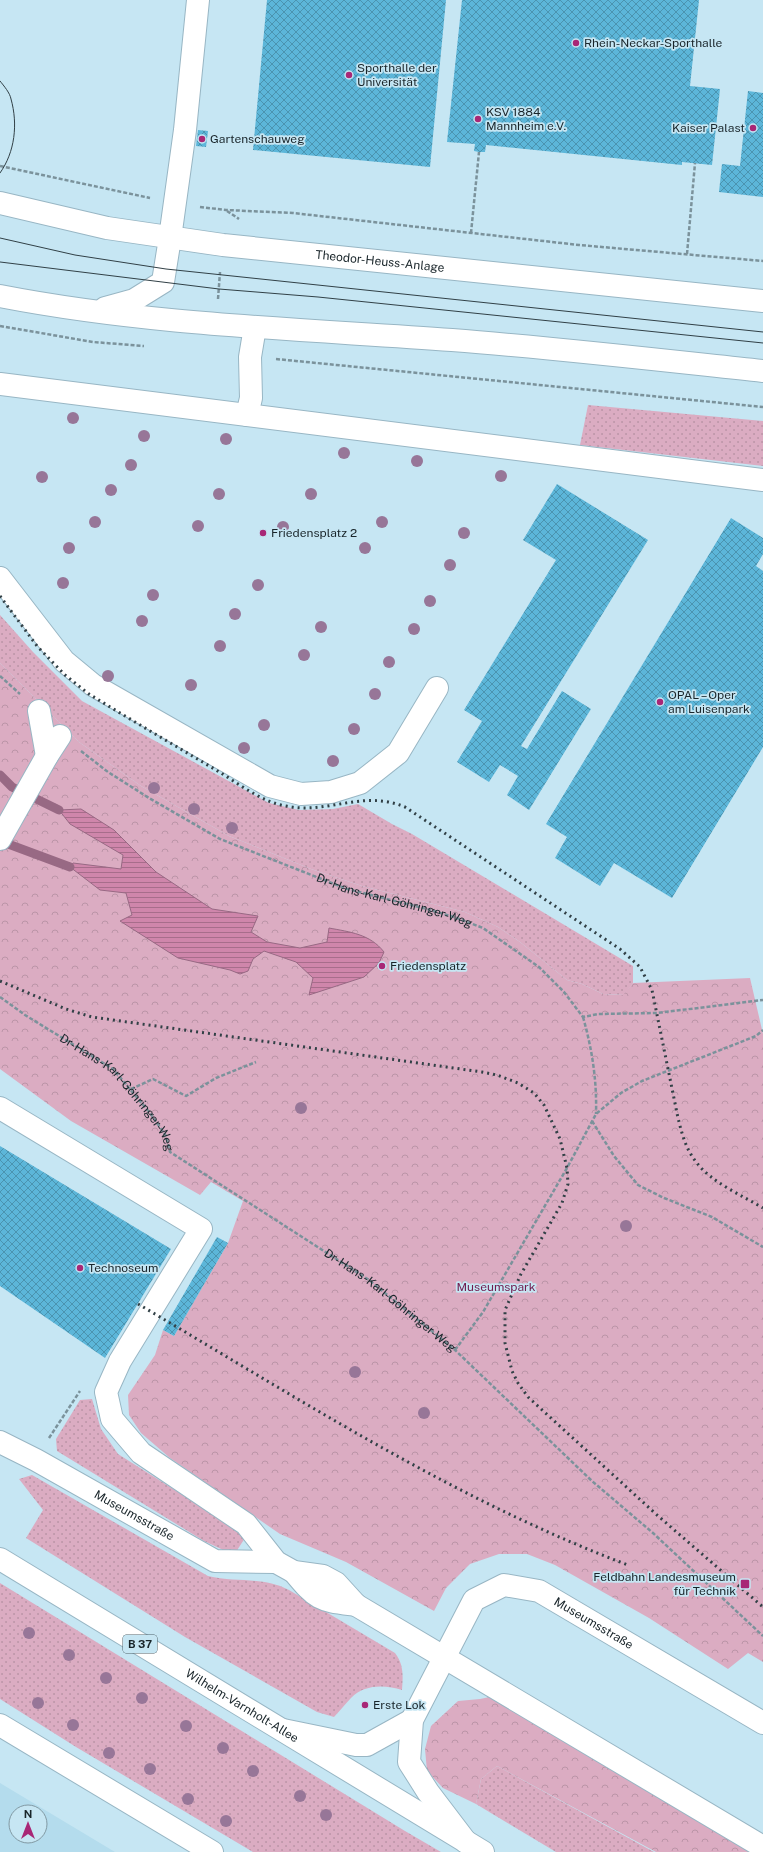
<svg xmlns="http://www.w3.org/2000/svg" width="763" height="1852" font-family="'Public Sans',sans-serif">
  <defs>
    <pattern id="grass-dots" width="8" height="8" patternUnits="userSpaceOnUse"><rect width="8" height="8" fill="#dbacc2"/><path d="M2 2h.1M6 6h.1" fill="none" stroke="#bb94a7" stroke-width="1.8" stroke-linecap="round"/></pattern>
    <pattern id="park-crowns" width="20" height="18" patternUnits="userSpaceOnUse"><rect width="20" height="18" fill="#dbacc2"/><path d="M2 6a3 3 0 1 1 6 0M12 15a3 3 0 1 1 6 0" fill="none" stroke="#bb94a7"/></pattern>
    <pattern id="water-rules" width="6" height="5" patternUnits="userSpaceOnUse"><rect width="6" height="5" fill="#cf86ab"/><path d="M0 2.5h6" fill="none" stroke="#a76d8b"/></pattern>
    <pattern id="building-cross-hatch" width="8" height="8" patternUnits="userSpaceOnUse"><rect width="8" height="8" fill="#5cb6d9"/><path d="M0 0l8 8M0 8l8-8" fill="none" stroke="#4b94b0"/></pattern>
  </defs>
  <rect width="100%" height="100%" fill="#c6e6f3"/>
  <path fill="#b4dced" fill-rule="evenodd" d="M 0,1783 L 115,1852 L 0,1852 ZM 16,1812 L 40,1812 L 40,1836 L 16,1836 Z"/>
  <g fill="url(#grass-dots)">
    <path d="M 588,405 L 763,421 L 763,466 L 580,445 Z"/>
    <path d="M 0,615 L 33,652 L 82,701 L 269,803 L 299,810 L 333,809 L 358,804 L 392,824 L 412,834 L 633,966 L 633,983 L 624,995 L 603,994 L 582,984 L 567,980 L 520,942 L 498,927 L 465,912 L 362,886 L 311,869 L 229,836 L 141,786 L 79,742 L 0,663 Z"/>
    <path d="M 92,1399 L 101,1429 L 118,1454 L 219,1518 L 245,1538 L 234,1555 L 204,1541 L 57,1451 L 56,1439 L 80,1400 Z"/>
    <path d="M 32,1475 L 208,1576 C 236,1583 263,1576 289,1590 L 395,1653 C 404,1665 403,1676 402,1690 C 385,1685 365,1684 351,1698 C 345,1704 340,1711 334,1717 L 317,1712 L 185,1637 L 26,1538 L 43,1510 L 19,1479 Z"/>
    <path d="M 0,1583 L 405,1831 L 441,1852 L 253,1852 L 76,1747 L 0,1699 Z"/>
    <path d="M 497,1766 L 654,1852 L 556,1852 L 476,1804 L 481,1779 Z"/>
  </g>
  <g fill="url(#park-crowns)">
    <path d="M 0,663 L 79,742 L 141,786 L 229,836 L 311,869 L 362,886 L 465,912 L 498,927 L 520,942 L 567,980 L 582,984 L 603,994 L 623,995 L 633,983 L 750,978 L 763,1034 L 763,1662 L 748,1653 L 728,1669 L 649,1618 L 555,1565 L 527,1554 L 499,1554 L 470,1564 L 446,1588 L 434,1611 L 346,1562 L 280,1534 L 170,1458 L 141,1433 L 129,1415 L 128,1395 L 155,1355 L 163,1330 L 174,1336 L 228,1243 L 243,1201 L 211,1182 L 200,1195 L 71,1121 L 0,1069 Z"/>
    <path d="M 509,1693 L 763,1852 L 656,1852 L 497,1766 L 481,1779 L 476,1804 L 443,1788 L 427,1771 L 425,1749 L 431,1726 L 458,1701 L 480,1699 Z"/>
  </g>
  <path fill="url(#water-rules)" stroke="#986984" d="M 81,809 L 114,830 L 156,872 L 212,909 L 258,916 L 251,932 L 267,942 L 300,948 L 327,942 L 329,928 C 350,932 370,934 384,952 L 379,963 L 364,977 L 309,995 L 313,978 L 296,962 L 264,951 L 253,959 L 248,971 L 240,974 L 230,970 L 178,958 L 120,921 L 132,915 L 126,893 L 100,890 L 70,867 L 73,863 L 121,869 L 123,855 L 70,824 L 59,810 Z"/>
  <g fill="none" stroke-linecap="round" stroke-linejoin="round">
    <g stroke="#986984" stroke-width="9">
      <path d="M 0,775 L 12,787 L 59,810"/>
      <path d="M 0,841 L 70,867"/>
    </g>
  </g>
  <g fill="url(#building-cross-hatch)">
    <path d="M 267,0 L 446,0 L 430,167 L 253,150 Z"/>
    <path d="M 462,0 L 699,0 L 690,86 L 720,89 L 712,165 L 682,162 L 682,165 L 486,145 L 485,152 L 479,152 L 474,151 L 475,144 L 447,142 Z"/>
    <path d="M 748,91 L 763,93 L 763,197 L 719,192 L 722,164 L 740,166 Z"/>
    <path d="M 198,130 L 208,131 L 206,147 L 196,146 Z"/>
    <path d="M 557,484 L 648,540 L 521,746 L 527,749 L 562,691 L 591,709 L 529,810 L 507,795 L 518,776 L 500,765 L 489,782 L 457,762 L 482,721 L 464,710 L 556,560 L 523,540 Z"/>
    <path d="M 731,518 L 763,538 L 763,554 L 756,566 L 763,571 L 763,747 L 672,898 L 614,863 L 600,886 L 555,858 L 567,837 L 546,824 Z"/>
    <path d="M 0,1146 L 171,1249 L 105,1358 L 0,1286 Z"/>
    <path d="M 217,1237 L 228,1243 L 174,1336 L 163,1330 Z"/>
  </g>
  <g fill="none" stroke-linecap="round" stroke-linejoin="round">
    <defs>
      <g id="minor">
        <path d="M 170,238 L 185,130 L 198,0"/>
        <path d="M 0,384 L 763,480"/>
        <path d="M 247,415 L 251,398 L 250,357 L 255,327"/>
        <path d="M 0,578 L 64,661 L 93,685 L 270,786 L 301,794 L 331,792 L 360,783 L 398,753 L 437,688"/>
        <path d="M 39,711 L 47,756"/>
        <path d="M 0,839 L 47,756 L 60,736"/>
        <path d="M 0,1108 L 201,1229 L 120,1361 L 106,1392 L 112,1419 L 141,1453 L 246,1524 L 276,1562 L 294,1572 L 323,1576 L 336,1583 L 356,1605 L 763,1847"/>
        <path id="s3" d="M 0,1442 L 36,1460 L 215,1561 L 276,1562"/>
        <path d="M 294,1572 C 318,1601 319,1600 356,1605"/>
        <path d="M 283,1730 L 356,1745 L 367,1745 L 412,1720"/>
        <path id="s4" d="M 466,1842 L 428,1792 L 409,1762 L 412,1720 L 474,1600 L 504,1585 L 539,1591 L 763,1723"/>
      </g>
      <g id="major">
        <path id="s5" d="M 0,203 L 107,228 L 223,245 L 763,301"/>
        <path d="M 0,296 C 149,325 301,329 452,340 C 556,348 660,360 763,371"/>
        <path d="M 105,308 L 134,300 L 163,282 L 170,238"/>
        <path id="s6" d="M 0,1559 L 483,1852"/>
        <path d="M 0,1725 L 212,1852"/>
      </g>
    </defs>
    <use href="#minor" stroke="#98b6c4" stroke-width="24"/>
    <use href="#major" stroke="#98b6c4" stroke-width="24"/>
    <g stroke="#7b929b" stroke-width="2.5" stroke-dasharray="4 2" stroke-linecap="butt">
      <path d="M 0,166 L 150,198"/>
      <path d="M 200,207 L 226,210 L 293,213 L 579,245 L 763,261"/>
      <path d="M 227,211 L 239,219"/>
      <path d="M 471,233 L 479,152"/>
      <path d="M 687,254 L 695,163"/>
      <path d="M 218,299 L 220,272"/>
      <path d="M 0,326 L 93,342 L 144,346"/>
      <path d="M 276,359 L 763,407"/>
      <path d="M 0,676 L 20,694"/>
      <path id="s1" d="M 81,751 L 108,772 L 149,798 L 220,839 L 347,889 L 427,909 L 454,917 L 483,928 L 539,967 L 564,992 L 583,1017 L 598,1014 L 657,1013 L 763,1000"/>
      <path id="s2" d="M 0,997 L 25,1015 L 113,1069 L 150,1113 L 166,1136 L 170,1152 L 369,1280 L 455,1350 L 592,1481 L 653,1533 L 763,1636"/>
      <path d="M 583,1017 C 592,1049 597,1080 596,1114"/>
      <path d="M 131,1089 L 153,1079 L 186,1096 L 216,1078 L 256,1062"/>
      <path d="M 592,1121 L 614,1156 L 638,1185 L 664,1198 L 712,1217 L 763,1247"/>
      <path d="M 455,1350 L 483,1312 L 567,1168 L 596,1114 L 621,1093 L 642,1081 L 756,1036 L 763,1030"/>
      <path d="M 49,1438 L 80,1391"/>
    </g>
    <use href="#minor" stroke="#fff" stroke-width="22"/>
    <use href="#major" stroke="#fff" stroke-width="22"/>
    <g stroke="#314046" stroke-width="1">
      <path d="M 0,81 C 4,86 10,93 11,99 C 18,124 15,152 0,173"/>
      <path d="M 0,238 L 75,255 L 166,269 L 763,332"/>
      <path d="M 0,262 L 219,289 L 318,297 L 763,343"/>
    </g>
    <g stroke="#314046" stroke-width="3" stroke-dasharray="2 4" stroke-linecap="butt">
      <path d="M 0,596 L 37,646 L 65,675 L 89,694 C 131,720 174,745 216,770 C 238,783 261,802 286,806 C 328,815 362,789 405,807 L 620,949 L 640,967 L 652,990 L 678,1118 C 682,1134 686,1150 697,1163 C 711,1182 743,1196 763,1208"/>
      <path d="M 0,981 L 66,1009 L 92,1017 L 482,1072 L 497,1075 L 518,1083 L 534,1093 L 544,1105 L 560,1139 L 567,1168 L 568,1184 L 562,1203 L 521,1274 L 505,1310 L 505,1343 L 512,1371 L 518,1383 L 528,1397 L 657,1515 L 763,1607"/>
      <path d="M 138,1304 C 298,1398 453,1499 628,1565"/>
    </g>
  </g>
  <g fill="#977698">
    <circle cx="73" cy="418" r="6"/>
    <circle cx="144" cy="436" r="6"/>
    <circle cx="226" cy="439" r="6"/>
    <circle cx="344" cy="453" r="6"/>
    <circle cx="417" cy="461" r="6"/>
    <circle cx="131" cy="465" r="6"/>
    <circle cx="501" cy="476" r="6"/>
    <circle cx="42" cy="477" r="6"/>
    <circle cx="111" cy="490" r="6"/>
    <circle cx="219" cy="494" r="6"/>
    <circle cx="311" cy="494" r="6"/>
    <circle cx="95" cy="522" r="6"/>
    <circle cx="382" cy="522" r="6"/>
    <circle cx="198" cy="526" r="6"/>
    <circle cx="283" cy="527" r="6"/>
    <circle cx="464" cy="533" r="6"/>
    <circle cx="69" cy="548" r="6"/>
    <circle cx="365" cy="548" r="6"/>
    <circle cx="450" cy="565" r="6"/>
    <circle cx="63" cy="583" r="6"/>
    <circle cx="258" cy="585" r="6"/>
    <circle cx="153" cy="595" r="6"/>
    <circle cx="430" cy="601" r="6"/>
    <circle cx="235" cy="614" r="6"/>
    <circle cx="142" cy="621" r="6"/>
    <circle cx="321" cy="627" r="6"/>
    <circle cx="414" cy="629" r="6"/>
    <circle cx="220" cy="646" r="6"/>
    <circle cx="304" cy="655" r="6"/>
    <circle cx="389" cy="662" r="6"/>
    <circle cx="108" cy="676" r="6"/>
    <circle cx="191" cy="685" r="6"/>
    <circle cx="375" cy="694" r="6"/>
    <circle cx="264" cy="725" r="6"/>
    <circle cx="354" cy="729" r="6"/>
    <circle cx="244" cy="748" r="6"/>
    <circle cx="333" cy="761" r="6"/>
    <circle cx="154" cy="788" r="6"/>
    <circle cx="194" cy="809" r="6"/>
    <circle cx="232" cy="828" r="6"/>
    <circle cx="301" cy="1108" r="6"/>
    <circle cx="626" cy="1226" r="6"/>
    <circle cx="355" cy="1372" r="6"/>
    <circle cx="424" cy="1413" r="6"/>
    <circle cx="29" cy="1633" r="6"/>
    <circle cx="69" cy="1655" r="6"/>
    <circle cx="106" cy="1678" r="6"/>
    <circle cx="142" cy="1698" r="6"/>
    <circle cx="38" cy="1703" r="6"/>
    <circle cx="73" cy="1725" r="6"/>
    <circle cx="186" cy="1726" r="6"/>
    <circle cx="223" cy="1748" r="6"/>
    <circle cx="109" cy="1753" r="6"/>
    <circle cx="150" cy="1769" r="6"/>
    <circle cx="253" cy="1771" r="6"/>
    <circle cx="300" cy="1796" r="6"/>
    <circle cx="188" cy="1799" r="6"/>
    <circle cx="326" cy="1815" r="6"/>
    <circle cx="226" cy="1821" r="6"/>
  </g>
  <g fill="#a82776" stroke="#c6e6f3" stroke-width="1.5">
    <circle cx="576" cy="43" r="4"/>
    <circle cx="349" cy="75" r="4"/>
    <circle cx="478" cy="119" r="4"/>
    <circle cx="753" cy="128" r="4"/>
    <circle cx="202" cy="139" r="4"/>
    <circle cx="263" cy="533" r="4"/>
    <circle cx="660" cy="702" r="4"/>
    <circle cx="382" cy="966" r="4"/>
    <circle cx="80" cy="1268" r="4"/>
    <rect x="740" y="1579" width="10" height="10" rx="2"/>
    <circle cx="365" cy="1705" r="4"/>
  </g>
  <g text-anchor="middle" stroke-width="3.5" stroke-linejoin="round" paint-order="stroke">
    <rect fill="#c6e6f3" stroke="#4d5f66" stroke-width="1" x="123" y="1635" width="34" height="18" rx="3"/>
    <g font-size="11" font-weight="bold" fill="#19252a">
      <text x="140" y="1648">B 37</text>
    </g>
    <g font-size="12" fill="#19252a" stroke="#c6e6f3" text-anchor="start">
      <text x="584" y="47">Rhein-Neckar-Sporthalle</text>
      <text x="357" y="72">Sporthalle der<tspan x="357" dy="14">Universität</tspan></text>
      <text x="486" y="116">KSV 1884<tspan x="486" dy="14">Mannheim e.V.</tspan></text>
      <text x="745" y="132" text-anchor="end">Kaiser Palast</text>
      <text x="210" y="143">Gartenschauweg</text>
      <text x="271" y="537">Friedensplatz 2</text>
      <text x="668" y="699">OPAL – Oper<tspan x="668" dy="14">am Luisenpark</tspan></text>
      <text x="390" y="970">Friedensplatz</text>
      <text x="88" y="1272">Technoseum</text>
      <text x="736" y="1581" text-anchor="end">Feldbahn Landesmuseum<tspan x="736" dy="14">für Technik</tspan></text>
      <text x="373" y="1709">Erste Lok</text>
    </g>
    <g font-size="12" fill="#19252a" stroke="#c6e6f3">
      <text dy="4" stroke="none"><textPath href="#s5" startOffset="385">Theodor-Heuss-Anlage</textPath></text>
      <text dy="4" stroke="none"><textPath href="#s1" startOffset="350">Dr-Hans-Karl-Göhringer-Weg</textPath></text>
      <text dy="4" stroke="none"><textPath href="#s2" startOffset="154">Dr-Hans-Karl-Göhringer-Weg</textPath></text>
      <text dy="4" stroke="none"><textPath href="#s2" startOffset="502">Dr-Hans-Karl-Göhringer-Weg</textPath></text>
      <text dy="4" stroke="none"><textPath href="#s3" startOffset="153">Museumsstraße</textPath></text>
      <text dy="4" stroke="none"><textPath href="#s4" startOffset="408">Museumsstraße</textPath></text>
      <text dy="4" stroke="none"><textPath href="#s6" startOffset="283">Wilhelm-Varnholt-Allee</textPath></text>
    </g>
    <g font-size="12" fill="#701b4e" stroke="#c6e6f3">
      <text x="496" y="1291">Museumspark</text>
    </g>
  </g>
  <g transform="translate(28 1824)"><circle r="19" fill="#c6e6f3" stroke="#8199a3"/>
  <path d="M0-3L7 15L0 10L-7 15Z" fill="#a82776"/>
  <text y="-6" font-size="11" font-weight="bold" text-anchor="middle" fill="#19252a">N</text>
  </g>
</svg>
